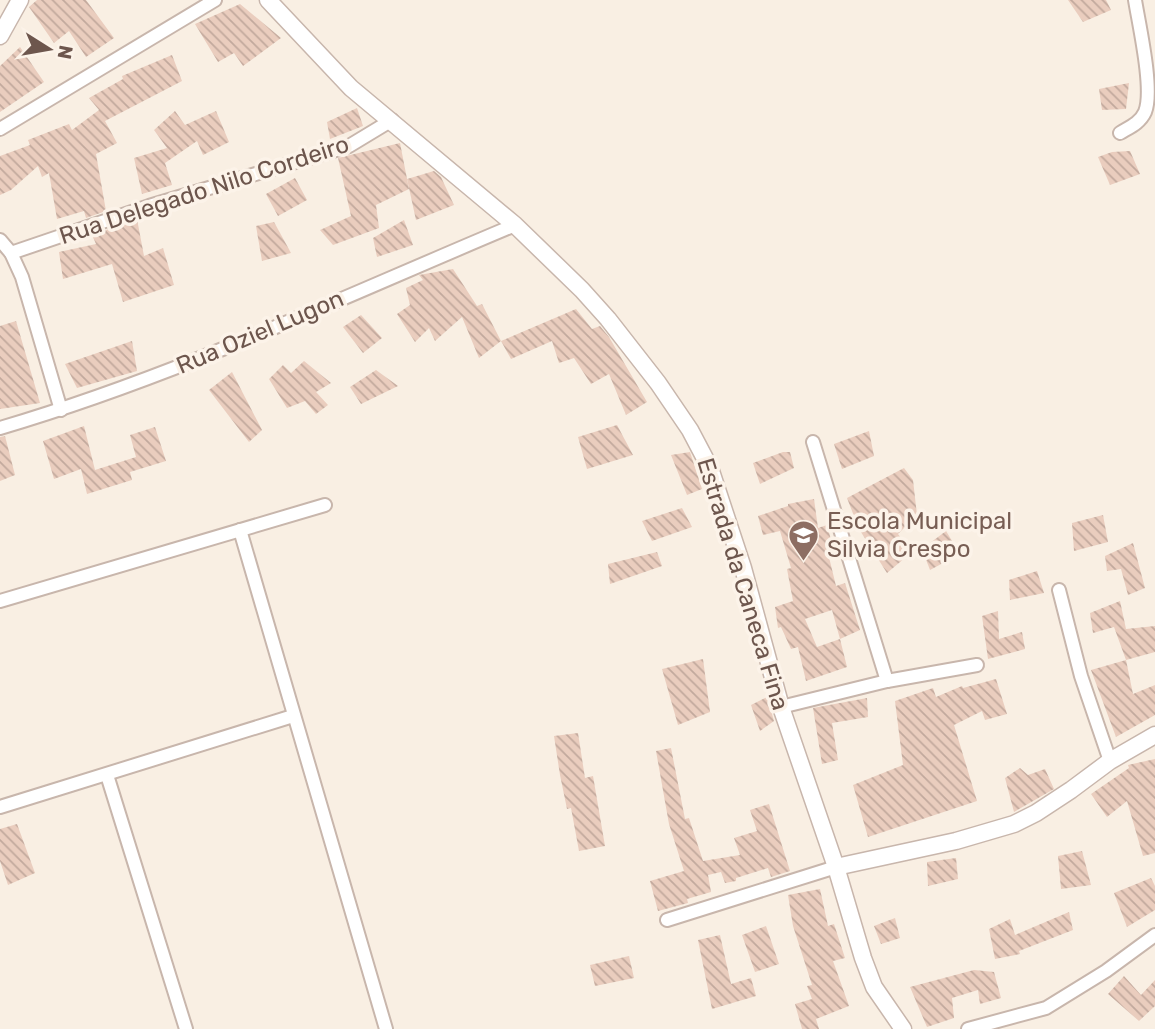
<svg xmlns="http://www.w3.org/2000/svg" width="1155" height="1029" font-family="Rubik,sans-serif">
  <defs>
    <pattern id="building-back-hatch" width="6" height="6" patternUnits="userSpaceOnUse" patternTransform="scale(1.75)"><rect width="6" height="6" fill="#eacdbe"/><path d="M-1 5l2 2M0 0l6 6M5-1l2 2" fill="none" stroke="#c2a99d"/></pattern>
  </defs>
  <rect width="100%" height="100%" fill="#f9efe3"/>
  <g fill="url(#building-back-hatch)" fill-rule="evenodd">
    <path d="M 37,0 L 86,0 L 114,38 L 86,57 L 69,31 L 54,43 L 29,7 Z"/>
    <path d="M 1068,0 L 1106,0 L 1111,10 L 1083,22 Z"/>
    <path d="M 240,4 L 281,38 L 243,66 L 234,53 L 218,62 L 195,24 Z"/>
    <path d="M 20,47 L 44,82 L 0,112 L 0,66 Z"/>
    <path d="M 172,55 L 182,81 L 105,121 L 117,143 L 96,154 L 106,211 L 86,218 L 84,211 L 57,219 L 49,173 L 42,177 L 38,166 L 11,190 L 0,195 L 0,156 L 30,145 L 28,140 L 69,124 L 72,130 L 99,110 L 89,98 L 123,79 L 122,76 Z"/>
    <path d="M 1129,83 L 1126,109 L 1102,110 L 1099,89 Z"/>
    <path d="M 357,108 L 363,126 L 330,139 L 327,122 Z"/>
    <path d="M 175,111 L 185,125 L 216,111 L 229,142 L 203,155 L 197,141 L 165,163 L 172,185 L 142,194 L 134,158 L 167,148 L 154,130 Z"/>
    <path d="M 400,143 L 409,189 L 376,205 L 379,228 L 333,245 L 320,230 L 351,216 L 338,158 Z"/>
    <path d="M 1130,151 L 1140,174 L 1110,185 L 1098,157 L 1112,152 Z"/>
    <path d="M 434,171 L 441,177 L 454,205 L 416,220 L 407,179 Z"/>
    <path d="M 295,178 L 307,200 L 278,216 L 266,194 Z"/>
    <path d="M 137,219 L 144,256 L 163,248 L 174,285 L 123,302 L 112,264 L 63,279 L 59,252 L 96,244 L 92,235 Z"/>
    <path d="M 404,220 L 413,245 L 377,257 L 373,238 Z"/>
    <path d="M 274,222 L 291,253 L 262,261 L 256,226 Z"/>
    <path d="M 453,269 L 477,306 L 482,304 L 501,341 L 479,358 L 462,317 L 435,341 L 429,328 L 415,342 L 397,314 L 410,305 L 406,288 L 423,280 L 419,275 Z"/>
    <path d="M 576,309 L 592,329 L 600,326 L 609,337 L 647,402 L 626,415 L 609,374 L 591,384 L 574,358 L 559,363 L 552,341 L 511,359 L 501,341 Z"/>
    <path d="M 361,315 L 382,338 L 363,353 L 343,327 Z"/>
    <path d="M 16,321 L 40,403 L 0,409 L 0,326 Z"/>
    <path d="M 132,341 L 137,371 L 77,388 L 65,364 Z"/>
    <path d="M 304,361 L 331,383 L 316,392 L 328,405 L 316,414 L 305,401 L 287,408 L 269,379 L 283,365 L 291,373 Z"/>
    <path d="M 376,370 L 398,386 L 361,404 L 350,387 Z"/>
    <path d="M 232,372 L 262,430 L 249,442 L 209,390 Z"/>
    <path d="M 617,425 L 633,455 L 587,469 L 578,437 Z"/>
    <path d="M 84,426 L 95,470 L 136,457 L 130,435 L 155,427 L 166,461 L 130,472 L 132,480 L 87,494 L 81,469 L 54,479 L 43,441 Z"/>
    <path d="M 869,431 L 874,456 L 842,469 L 834,444 Z"/>
    <path d="M 5,436 L 15,475 L 0,481 L 0,437 Z"/>
    <path d="M 690,452 L 702,489 L 687,495 L 671,455 Z"/>
    <path d="M 783,452 L 790,452 L 794,468 L 760,484 L 753,463 Z"/>
    <path d="M 904,468 L 913,480 L 917,515 L 898,534 L 912,552 L 887,573 L 859,529 L 847,498 Z"/>
    <path d="M 814,499 L 818,528 L 827,525 L 834,551 L 828,553 L 836,586 L 845,583 L 860,630 L 840,639 L 847,667 L 806,681 L 798,647 L 791,649 L 781,627 L 778,628 L 775,607 L 793,601 L 787,569 L 791,568 L 780,531 L 763,535 L 758,516 L 788,506 L 788,504 ZM 832,610 L 840,639 L 817,647 L 805,619 Z"/>
    <path d="M 682,508 L 692,527 L 652,541 L 642,521 Z"/>
    <path d="M 1103,515 L 1108,542 L 1074,551 L 1072,523 Z"/>
    <path d="M 946,531 L 960,554 L 930,570 L 922,549 Z"/>
    <path d="M 1133,543 L 1145,588 L 1128,595 L 1121,569 L 1107,571 L 1105,556 Z"/>
    <path d="M 657,552 L 662,566 L 610,584 L 608,564 Z"/>
    <path d="M 1037,571 L 1044,593 L 1010,600 L 1009,580 Z"/>
    <path d="M 1120,601 L 1126,629 L 1155,626 L 1155,652 L 1126,660 L 1114,627 L 1093,633 L 1090,613 Z"/>
    <path d="M 998,611 L 999,639 L 1022,632 L 1025,649 L 988,659 L 982,616 Z"/>
    <path d="M 703,659 L 710,712 L 678,725 L 662,669 Z"/>
    <path d="M 1126,660 L 1133,694 L 1155,685 L 1155,715 L 1116,737 L 1091,670 Z"/>
    <path d="M 996,679 L 1007,714 L 985,720 L 982,711 L 954,725 L 977,801 L 868,837 L 853,785 L 903,765 L 895,701 L 933,688 L 936,697 L 962,686 L 963,688 Z"/>
    <path d="M 767,697 L 774,721 L 760,731 L 751,705 Z"/>
    <path d="M 867,698 L 868,717 L 832,723 L 838,760 L 822,764 L 813,708 Z"/>
    <path d="M 578,733 L 585,778 L 593,776 L 605,846 L 579,851 L 571,808 L 567,809 L 560,775 L 554,736 Z"/>
    <path d="M 671,748 L 685,819 L 689,818 L 703,861 L 740,855 L 734,838 L 757,831 L 750,810 L 769,804 L 790,871 L 771,877 L 768,868 L 736,878 L 736,881 L 725,883 L 721,872 L 708,875 L 711,892 L 687,899 L 688,903 L 658,911 L 650,881 L 684,871 L 669,824 L 656,751 Z"/>
    <path d="M 1155,759 L 1155,853 L 1143,856 L 1127,801 L 1107,817 L 1091,794 L 1129,768 L 1128,765 Z"/>
    <path d="M 1020,768 L 1028,775 L 1045,769 L 1054,789 L 1014,812 L 1005,778 Z"/>
    <path d="M 17,824 L 35,873 L 8,885 L 0,861 L 0,829 Z"/>
    <path d="M 1082,851 L 1091,885 L 1061,889 L 1058,856 Z"/>
    <path d="M 956,858 L 958,879 L 928,886 L 927,862 Z"/>
    <path d="M 1151,878 L 1155,886 L 1155,910 L 1127,927 L 1114,893 Z"/>
    <path d="M 820,889 L 828,926 L 834,924 L 845,958 L 833,961 L 849,1006 L 816,1019 L 819,1029 L 802,1029 L 795,1004 L 812,999 L 807,986 L 812,985 L 793,926 L 788,895 Z"/>
    <path d="M 1069,912 L 1073,930 L 1019,951 L 1020,954 L 995,959 L 989,929 L 1010,919 L 1015,935 Z"/>
    <path d="M 895,918 L 900,938 L 881,944 L 874,926 Z"/>
    <path d="M 766,926 L 779,964 L 755,972 L 742,935 Z"/>
    <path d="M 720,935 L 731,984 L 751,978 L 756,996 L 712,1009 L 698,940 Z"/>
    <path d="M 629,956 L 634,978 L 595,986 L 590,965 Z"/>
    <path d="M 974,970 L 994,972 L 1001,998 L 980,1004 L 978,990 L 952,998 L 954,1018 L 927,1027 L 910,987 Z"/>
    <path d="M 1124,976 L 1141,995 L 1155,980 L 1155,1006 L 1139,1021 L 1108,994 Z"/>
  </g>
  <g fill="none" stroke-linecap="round" stroke-linejoin="round">
    <defs>
      <g id="minor">
        <path d="M 0,129 L 215,0"/>
        <path d="M 1120,133 C 1130,127 1140,123 1145,112 C 1154,90 1139,25 1135,0"/>
        <path d="M 0,240 L 11,253 L 22,277 L 61,410"/>
        <path d="M 11,253 L 149,206 L 349,146 L 392,120"/>
        <path d="M 0,428 C 177,376 345,296 515,225"/>
        <path d="M 813,442 L 887,681"/>
        <path d="M 240,530 L 386,1029"/>
        <path d="M 1059,590 L 1081,676 L 1110,761"/>
        <path d="M 0,601 L 325,505"/>
        <path d="M 781,707 L 887,681 L 977,665"/>
        <path d="M 107,775 L 186,1029"/>
        <path d="M 0,807 L 293,716"/>
        <path d="M 667,920 L 836,867"/>
        <path d="M 968,1029 L 1046,1008 L 1106,971 L 1155,935"/>
      </g>
      <g id="tertiary">
        <path d="M 268,0 L 351,88 L 515,225 L 582,290 L 608,319 L 658,383 L 690,430 L 710,468 L 743,568 L 781,707 L 836,867 L 863,958 L 874,987 L 903,1029"/>
        <path d="M 0,36 L 20,0"/>
        <path d="M 836,867 L 956,841 L 1014,824 L 1036,813 L 1071,790 L 1110,761 L 1155,735"/>
      </g>
    </defs>
    <use href="#minor" stroke="#c8b6ac" stroke-width="16"/>
    <use href="#tertiary" stroke="#c8b6ac" stroke-width="19"/>
    <use href="#minor" stroke="#fff" stroke-width="12"/>
    <use href="#tertiary" stroke="#fff" stroke-width="16"/>
  </g>
  <defs>
    <symbol id="school-pin" viewBox="-11 -11 22 30"><path d="M0 17L-7.5 6A9.5 9.5 0 1 1 7.5 6Z" fill="#8d6e63" stroke="#fcf3e9"/><path d="M0-5L7-2L0 1L-7-2ZM-4 1L0 2.5L4 1V4Q0 6-4 4Z" fill="#fff"/></symbol>
  </defs>
  <g fill-rule="evenodd">
    <use href="#school-pin" x="786" y="518" width="35" height="47"/>
  </g>
  <g text-anchor="middle" stroke-width="7" stroke-linejoin="round" paint-order="stroke">
    <g font-size="24" fill="#6d564d" stroke="#fcf3e9">
      <text transform="translate(204 190) rotate(-18)" y="8">Rua Delegado Nilo Cordeiro</text>
      <text transform="translate(260 332) rotate(-23)" y="8">Rua Oziel Lugon</text>
      <text transform="translate(743 584) rotate(73)" y="8">Estrada da Caneca Fina</text>
    </g>
    <g font-size="24" fill="#785e54" stroke="#fcf3e9" text-anchor="start">
      <text x="827" y="529">Escola Municipal<tspan x="827" dy="28">Silvia Crespo</tspan></text>
    </g>
  </g>
  <g transform="translate(49 49) rotate(101)" stroke="#fcf3e9" stroke-width="5" paint-order="stroke">
  <path d="M0-5L12 26L0 18L-12 26Z" fill="#6d564d"/>
  <text y="-10" font-size="19" font-weight="bold" text-anchor="middle" fill="#6d564d">N</text>
  </g>
</svg>
